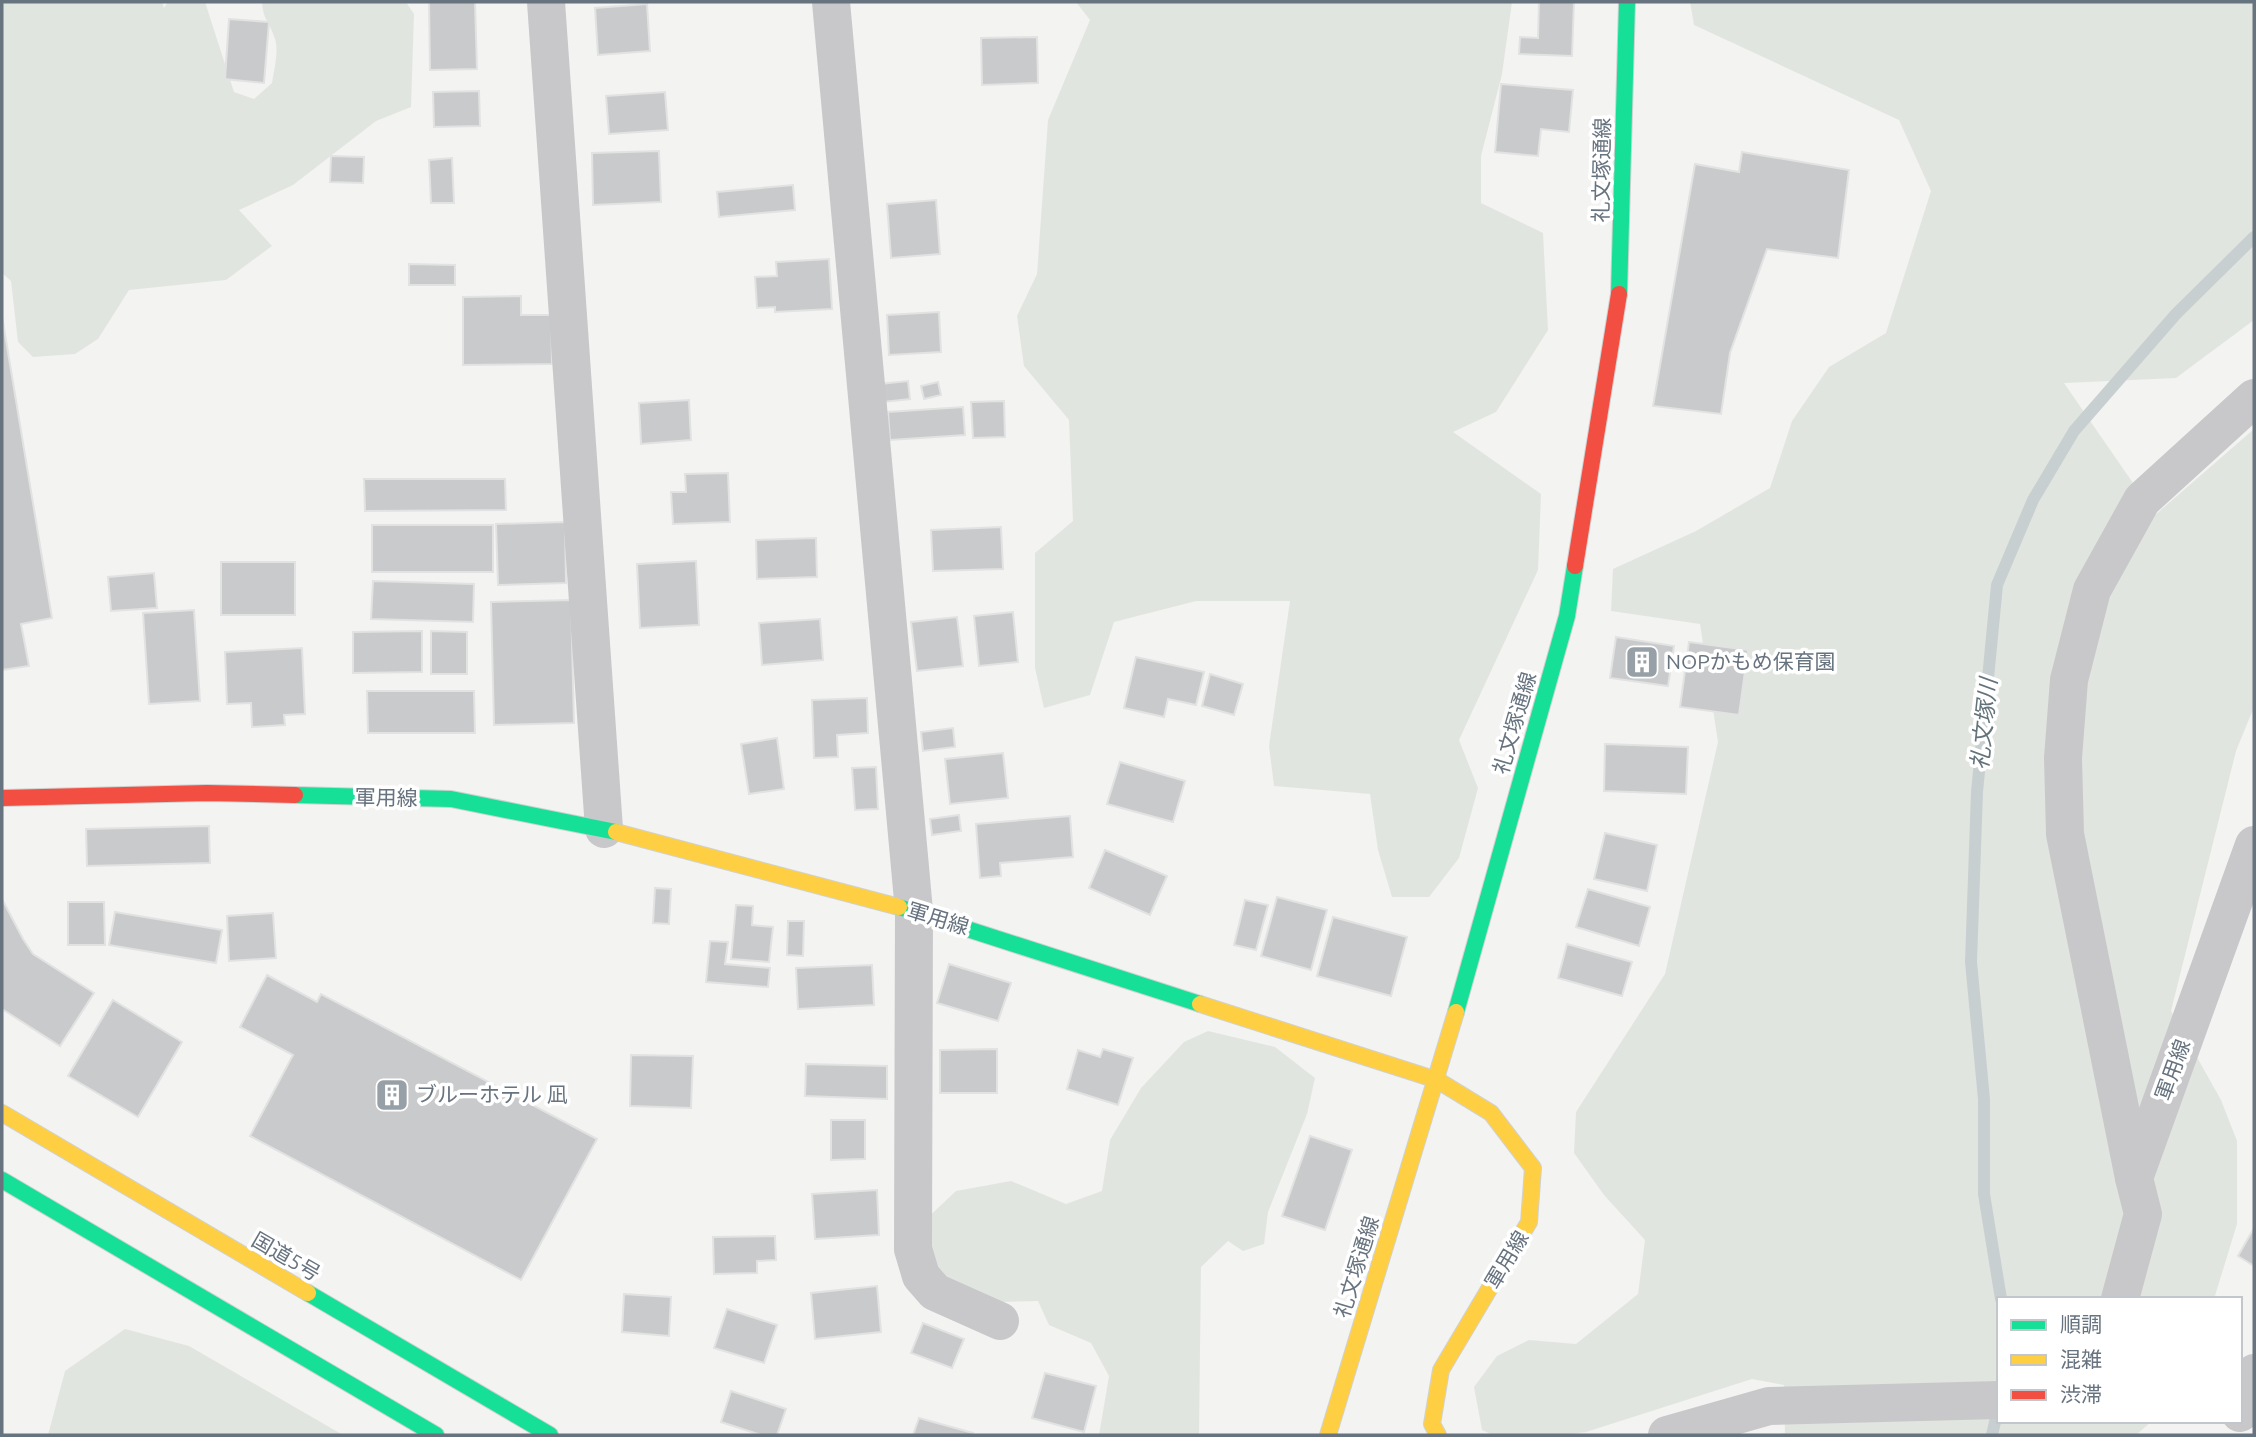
<svg xmlns="http://www.w3.org/2000/svg" width="2256" height="1437" font-family="Ubuntu,'Noto Sans JP',sans-serif">
  <rect width="100%" height="100%" fill="#f3f3f2"/>
  <g fill="#e1e5e0">
    <path d="M 2,2 L 162,2 L 164,8 L 168,2 L 205,2 L 234,92 L 254,99 L 272,83 C 274,70 279,51 275,39 C 270,23 263,20 262,2 L 406,2 L 414,14 L 411,107 L 376,121 L 293,185 L 239,210 L 272,246 L 226,280 L 129,290 L 98,339 L 75,354 L 33,357 L 18,342 L 11,281 L 2,273 Z"/>
    <path d="M 1076,2 L 1512,2 L 1502,74 L 1481,156 L 1481,203 L 1543,233 L 1548,330 L 1496,412 L 1453,432 L 1541,494 L 1538,570 L 1459,740 L 1478,788 L 1459,858 L 1429,897 L 1392,897 L 1378,850 L 1370,794 L 1274,786 L 1269,746 L 1290,601 L 1196,601 L 1114,622 L 1090,695 L 1044,708 L 1035,668 L 1035,553 L 1073,521 L 1069,420 L 1024,366 L 1017,316 L 1037,274 L 1048,120 L 1090,20 Z"/>
    <path d="M 1690,2 L 2254,2 L 2254,320 L 2176,378 L 2064,383 L 2155,515 L 2254,429 L 2254,707 L 2236,751 L 2171,1011 L 2221,1100 L 2237,1141 L 2237,1224 L 2214,1299 L 1999,1299 L 1999,1421 L 2152,1421 L 2136,1435 L 1775,1435 L 1785,1433 L 1784,1385 L 1752,1379 L 1586,1432 L 1563,1435 L 1493,1435 L 1482,1430 L 1474,1387 L 1497,1356 L 1529,1340 L 1576,1344 L 1638,1294 L 1645,1240 L 1604,1195 L 1574,1153 L 1576,1112 L 1665,974 L 1718,742 L 1700,624 L 1611,611 L 1613,569 L 1696,531 L 1770,488 L 1792,421 L 1829,367 L 1886,333 L 1931,191 L 1899,120 L 1694,25 Z"/>
    <path d="M 1208,1031 L 1275,1047 L 1315,1078 L 1307,1114 L 1268,1212 L 1264,1244 L 1243,1251 L 1228,1241 L 1201,1267 L 1199,1435 L 1099,1435 L 1109,1376 L 1091,1343 L 1049,1325 L 1038,1301 L 1002,1302 L 931,1273 L 923,1222 L 956,1191 L 1011,1181 L 1066,1204 L 1102,1191 L 1110,1140 L 1141,1088 L 1184,1042 Z"/>
    <path d="M 125,1329 L 189,1346 L 343,1435 L 48,1435 L 65,1371 Z"/>
  </g>
  <g fill="none" stroke-linecap="round" stroke-linejoin="round">
    <g stroke="#c8cfd1" stroke-width="12">
      <path d="M 2001,1299 L 1984,1194 L 1984,1099 L 1971,962 L 1977,792 L 1997,585 L 2033,500 L 2074,431 L 2176,314 L 2254,237"/>
      <path d="M 1992,1435 L 1999,1405"/>
    </g>
  </g>
  <g fill="#c9cacb" stroke="#e2e2e2" stroke-width="2">
    <path d="M 429,2 L 475,2 L 477,69 L 430,70 Z"/>
    <path d="M 1539,2 L 1574,2 L 1572,56 L 1519,54 L 1520,37 L 1538,38 Z"/>
    <path d="M 647,4 L 650,51 L 598,55 L 595,8 Z"/>
    <path d="M 229,19 L 269,22 L 264,83 L 225,79 Z"/>
    <path d="M 1037,37 L 1038,83 L 982,85 L 981,38 Z"/>
    <path d="M 1501,84 L 1573,90 L 1569,132 L 1541,129 L 1538,156 L 1495,152 Z"/>
    <path d="M 479,91 L 480,126 L 434,127 L 433,92 Z"/>
    <path d="M 665,92 L 668,130 L 609,134 L 606,96 Z"/>
    <path d="M 659,151 L 661,202 L 593,205 L 592,153 Z"/>
    <path d="M 1742,152 L 1849,170 L 1838,258 L 1767,249 L 1730,353 L 1721,414 L 1653,406 L 1695,164 L 1739,172 Z"/>
    <path d="M 331,156 L 364,157 L 363,183 L 330,182 Z"/>
    <path d="M 452,158 L 454,203 L 431,203 L 429,160 Z"/>
    <path d="M 793,185 L 795,210 L 719,217 L 717,192 Z"/>
    <path d="M 936,200 L 940,254 L 891,258 L 887,204 Z"/>
    <path d="M 829,259 L 832,309 L 775,312 L 775,307 L 757,308 L 755,277 L 777,276 L 776,262 Z"/>
    <path d="M 409,264 L 455,265 L 455,285 L 409,285 Z"/>
    <path d="M 521,296 L 521,315 L 551,315 L 552,364 L 463,365 L 463,297 Z"/>
    <path d="M 939,312 L 941,352 L 889,355 L 887,315 Z"/>
    <path d="M 2,316 L 52,618 L 21,624 L 29,666 L 2,670 Z"/>
    <path d="M 908,381 L 910,399 L 883,402 L 880,384 Z"/>
    <path d="M 938,382 L 941,395 L 924,399 L 921,386 Z"/>
    <path d="M 689,400 L 691,440 L 641,444 L 639,403 Z"/>
    <path d="M 1004,401 L 1005,437 L 973,438 L 971,402 Z"/>
    <path d="M 963,407 L 965,435 L 890,440 L 888,412 Z"/>
    <path d="M 728,473 L 730,522 L 673,524 L 671,492 L 686,492 L 685,474 Z"/>
    <path d="M 364,479 L 505,479 L 506,510 L 365,511 Z"/>
    <path d="M 565,522 L 566,583 L 498,585 L 496,524 Z"/>
    <rect x="372" y="525" width="121" height="47"/>
    <path d="M 1001,527 L 1003,569 L 933,571 L 931,530 Z"/>
    <path d="M 816,538 L 817,577 L 757,579 L 756,540 Z"/>
    <path d="M 696,561 L 699,625 L 640,628 L 637,564 Z"/>
    <rect x="221" y="562" width="74" height="53"/>
    <path d="M 154,573 L 157,608 L 111,611 L 108,577 Z"/>
    <path d="M 373,581 L 474,584 L 473,622 L 371,619 Z"/>
    <path d="M 571,600 L 574,723 L 494,725 L 491,602 Z"/>
    <path d="M 194,610 L 200,701 L 149,704 L 143,613 Z"/>
    <path d="M 1013,612 L 1018,662 L 979,666 L 974,616 Z"/>
    <path d="M 957,617 L 963,666 L 917,671 L 911,622 Z"/>
    <path d="M 820,619 L 823,660 L 762,665 L 759,623 Z"/>
    <path d="M 422,631 L 422,672 L 353,673 L 353,632 Z"/>
    <path d="M 431,631 L 467,632 L 467,674 L 431,674 Z"/>
    <path d="M 1616,637 L 1674,646 L 1668,686 L 1610,678 Z"/>
    <path d="M 1689,642 L 1748,650 L 1739,715 L 1680,707 Z"/>
    <path d="M 302,648 L 305,714 L 284,715 L 285,725 L 252,727 L 251,703 L 227,704 L 225,652 Z"/>
    <path d="M 1136,657 L 1204,672 L 1196,705 L 1168,699 L 1164,717 L 1124,708 Z"/>
    <path d="M 1210,674 L 1243,684 L 1234,715 L 1202,706 Z"/>
    <path d="M 367,691 L 474,691 L 475,733 L 368,733 Z"/>
    <path d="M 867,698 L 868,733 L 837,735 L 838,757 L 814,758 L 812,700 Z"/>
    <path d="M 953,728 L 955,747 L 923,751 L 921,732 Z"/>
    <path d="M 777,738 L 784,789 L 749,794 L 741,744 Z"/>
    <path d="M 1605,744 L 1688,747 L 1686,794 L 1604,791 Z"/>
    <path d="M 1003,753 L 1008,798 L 950,804 L 945,759 Z"/>
    <path d="M 1120,762 L 1185,781 L 1173,822 L 1107,804 Z"/>
    <path d="M 876,767 L 878,809 L 855,810 L 852,768 Z"/>
    <path d="M 959,815 L 961,831 L 932,835 L 930,819 Z"/>
    <path d="M 1070,816 L 1073,857 L 1000,863 L 1001,876 L 980,878 L 976,824 Z"/>
    <path d="M 209,826 L 210,863 L 87,866 L 86,829 Z"/>
    <path d="M 1605,833 L 1657,845 L 1647,891 L 1594,879 Z"/>
    <path d="M 1105,850 L 1167,876 L 1150,915 L 1089,888 Z"/>
    <path d="M 655,888 L 671,889 L 669,924 L 653,923 Z"/>
    <path d="M 1588,889 L 1650,907 L 1639,946 L 1576,927 Z"/>
    <path d="M 1277,897 L 1327,910 L 1311,970 L 1261,956 Z"/>
    <path d="M 2,899 L 23,939 L 33,954 L 94,993 L 60,1046 L 2,1009 Z"/>
    <path d="M 1245,900 L 1268,905 L 1256,950 L 1234,945 Z"/>
    <path d="M 68,902 L 104,902 L 105,945 L 68,945 Z"/>
    <path d="M 736,905 L 753,906 L 752,925 L 773,927 L 769,962 L 731,959 Z"/>
    <path d="M 115,912 L 222,930 L 216,963 L 109,945 Z"/>
    <path d="M 273,913 L 276,958 L 229,961 L 227,916 Z"/>
    <path d="M 1333,917 L 1407,937 L 1391,996 L 1317,976 Z"/>
    <path d="M 788,921 L 804,921 L 803,956 L 787,955 Z"/>
    <path d="M 710,941 L 728,942 L 725,964 L 770,968 L 768,987 L 706,982 Z"/>
    <path d="M 1567,944 L 1632,962 L 1622,996 L 1558,978 Z"/>
    <path d="M 949,964 L 1011,983 L 998,1021 L 937,1003 Z"/>
    <path d="M 872,965 L 874,1005 L 798,1009 L 796,968 Z"/>
    <path d="M 267,975 L 317,1002 L 321,994 L 597,1139 L 521,1280 L 250,1136 L 293,1055 L 240,1027 Z"/>
    <path d="M 113,1000 L 182,1042 L 138,1117 L 68,1076 Z"/>
    <path d="M 997,1049 L 997,1093 L 940,1093 L 940,1050 Z"/>
    <path d="M 1103,1049 L 1133,1058 L 1118,1105 L 1067,1089 L 1078,1050 L 1100,1057 Z"/>
    <path d="M 631,1055 L 693,1056 L 691,1108 L 630,1106 Z"/>
    <path d="M 806,1064 L 887,1066 L 887,1099 L 805,1096 Z"/>
    <path d="M 831,1120 L 865,1120 L 865,1159 L 831,1160 Z"/>
    <path d="M 1310,1136 L 1352,1150 L 1325,1230 L 1282,1216 Z"/>
    <path d="M 877,1190 L 879,1235 L 815,1239 L 812,1194 Z"/>
    <path d="M 2254,1228 L 2254,1266 L 2238,1256 Z"/>
    <path d="M 775,1236 L 776,1260 L 757,1261 L 757,1273 L 714,1274 L 713,1237 Z"/>
    <path d="M 877,1286 L 881,1332 L 815,1339 L 811,1293 Z"/>
    <path d="M 624,1294 L 671,1297 L 669,1336 L 622,1332 Z"/>
    <path d="M 727,1309 L 777,1325 L 764,1363 L 714,1348 Z"/>
    <path d="M 923,1323 L 964,1339 L 952,1368 L 911,1353 Z"/>
    <path d="M 1045,1373 L 1096,1386 L 1084,1432 L 1032,1418 Z"/>
    <path d="M 731,1391 L 786,1409 L 777,1435 L 761,1435 L 721,1422 Z"/>
    <path d="M 919,1418 L 973,1433 L 972,1435 L 913,1435 Z"/>
  </g>
  <g fill="none" stroke-linecap="round" stroke-linejoin="round">
    <defs>
      <g id="fast">
        <path d="M 1619,294 L 1627,2"/>
        <path d="M 295,795 L 451,799 L 616,832"/>
        <path d="M 899,907 L 1200,1004"/>
        <path d="M 1456,1012 L 1567,616 L 1575,566"/>
        <path d="M 2,1180 L 436,1435"/>
        <path d="M 308,1293 L 550,1435"/>
      </g>
      <g id="slow">
        <path d="M 616,832 L 899,907"/>
        <path d="M 1200,1004 L 1437,1080 L 1491,1113 L 1533,1168 L 1529,1222 L 1441,1370 L 1432,1424 L 1438,1435"/>
        <path d="M 2,1113 L 308,1293"/>
        <path d="M 1328,1435 L 1456,1012"/>
      </g>
      <g id="jam">
        <path d="M 1575,566 L 1619,294"/>
        <path d="M 2,798 L 207,793 L 295,795"/>
      </g>
    </defs>
    <use href="#fast" stroke="#d0d1d1" stroke-width="18"/>
    <use href="#slow" stroke="#d0d1d1" stroke-width="18"/>
    <use href="#jam" stroke="#d0d1d1" stroke-width="18"/>
    <g stroke="#c8c8ca" stroke-width="38">
      <path d="M 546,2 L 604,829"/>
      <path d="M 831,2 L 914,911 L 913,1249 L 921,1276 L 935,1292 L 1000,1321"/>
      <path d="M 2134,1178 L 2065,834 L 2063,758 L 2069,680 L 2092,590 L 2142,500 L 2254,398"/>
      <path d="M 2120,1299 L 2143,1214 L 2134,1178 L 2254,845"/>
      <path d="M 2240,1413 L 2254,1373"/>
      <path d="M 1667,1435 L 1769,1406 L 1999,1400"/>
    </g>
    <use href="#fast" stroke="#16e098" stroke-width="16"/>
    <use href="#slow" stroke="#ffcf43" stroke-width="16"/>
    <use href="#jam" stroke="#f24e42" stroke-width="16"/>
  </g>
  <defs>
    <symbol id="building-square" viewBox="-11 -11 22 22"><rect x="-9" y="-9" width="18" height="18" rx="4" fill="#98a0a7" stroke="#fff"/><path d="M-4-6H4V6H1V3H-1V6H-4ZM-2.5-4.3h1.7v1.8h-1.7ZM.8-4.3h1.7v1.8H.8ZM-2.5-1h1.7V.8h-1.7ZM.8-1h1.7V.8H.8Z" fill="#fff"/></symbol>
  </defs>
  <g fill-rule="evenodd">
    <use href="#building-square" x="1623" y="643" width="38" height="38"/>
    <use href="#building-square" x="373" y="1076" width="38" height="38"/>
  </g>
  <g text-anchor="middle" stroke-width="7" stroke-linejoin="round" paint-order="stroke">
    <g font-size="21" fill="#67737f" stroke="#fff">
      <text transform="translate(1602 170) rotate(-89)" y="7">礼文塚通線</text>
      <text transform="translate(1515 723) rotate(-74)" y="7">礼文塚通線</text>
      <text transform="translate(386 798) rotate(1)" y="7">軍用線</text>
      <text transform="translate(938 919) rotate(17)" y="7">軍用線</text>
      <text transform="translate(2173 1070) rotate(-70)" y="7">軍用線</text>
      <text transform="translate(286 1257) rotate(30)" y="7">国道5号</text>
      <text transform="translate(1507 1260) rotate(-59)" y="7">軍用線</text>
      <text transform="translate(1357 1267) rotate(-73)" y="7">礼文塚通線</text>
    </g>
    <g font-size="21" fill="#67737f" stroke="#fff" text-anchor="start">
      <text x="1666" y="669">NOPかもめ保育園</text>
      <text x="416" y="1102">ブルーホテル 凪</text>
    </g>
    <g font-size="23" font-style="italic" fill="#63737b" stroke="#fff">
      <text transform="translate(1984 724) rotate(-84)" y="8">礼文塚川</text>
    </g>
  </g>
  <rect width="2256" height="1437" fill="none" stroke="#67737f" stroke-width="7"/>
  <rect x="1997" y="1297" width="245" height="126" fill="#ffffff" stroke="#c2c7cc" stroke-width="2"/>
  <rect x="2011" y="1320" width="35" height="10" fill="#16e098" stroke="#c2c7cc" stroke-width="2"/>
  <text x="2060" y="1332" font-size="21" fill="#67737f">順調</text>
  <rect x="2011" y="1355" width="35" height="10" fill="#ffcf43" stroke="#c2c7cc" stroke-width="2"/>
  <text x="2060" y="1367" font-size="21" fill="#67737f">混雑</text>
  <rect x="2011" y="1390" width="35" height="10" fill="#f24e42" stroke="#c2c7cc" stroke-width="2"/>
  <text x="2060" y="1402" font-size="21" fill="#67737f">渋滞</text>
</svg>
